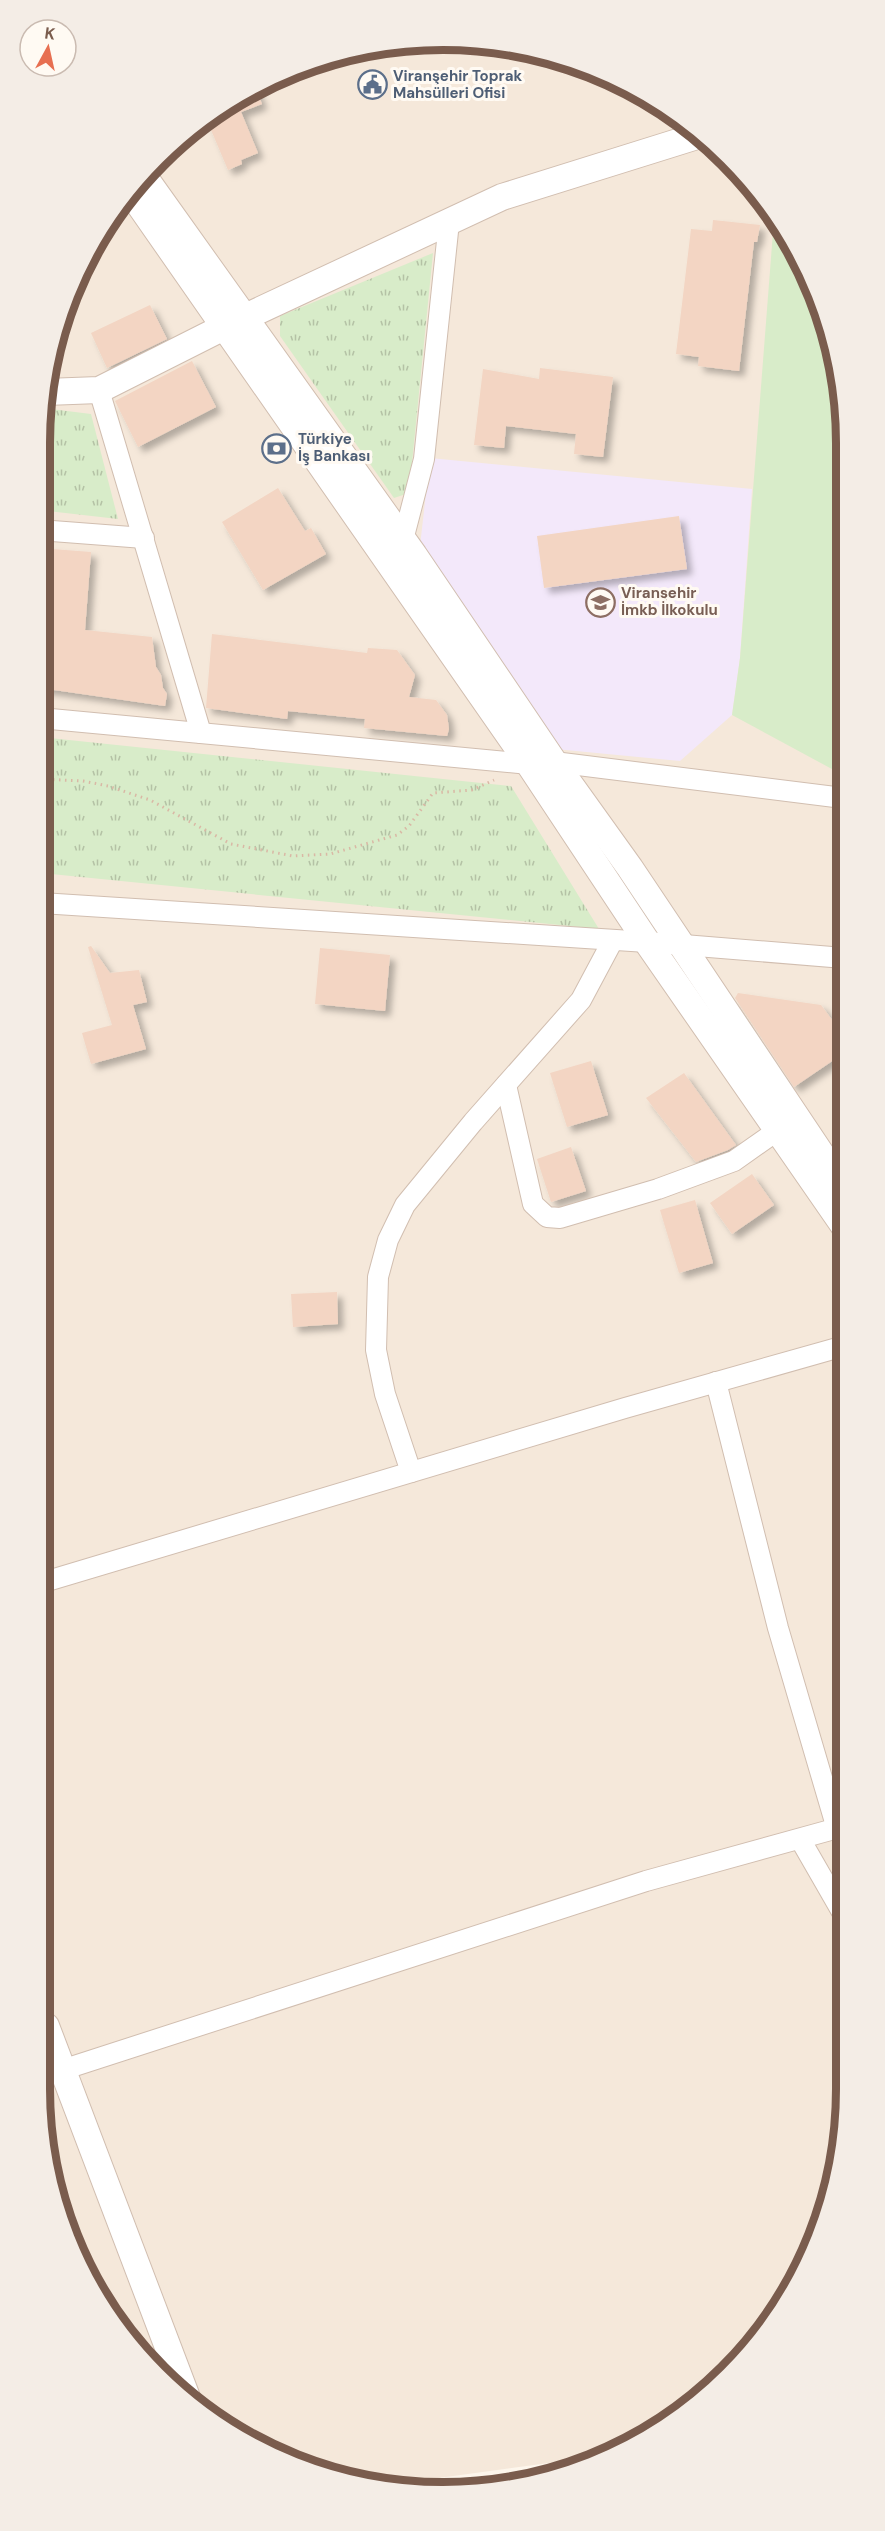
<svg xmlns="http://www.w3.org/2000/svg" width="885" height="2531" font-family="'DM Sans',sans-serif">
  <defs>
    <pattern id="park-tufts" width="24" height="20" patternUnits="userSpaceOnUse" patternTransform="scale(1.5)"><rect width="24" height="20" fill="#d8ecc9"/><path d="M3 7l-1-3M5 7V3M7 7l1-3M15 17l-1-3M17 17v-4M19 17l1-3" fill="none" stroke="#b4c2a5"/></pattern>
    <filter id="shadow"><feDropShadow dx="5.5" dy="5.5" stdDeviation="3" flood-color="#0004"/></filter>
  </defs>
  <rect width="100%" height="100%" fill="#fdf6ec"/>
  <path fill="#f5e8da" d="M 469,40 L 547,53 L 645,93 L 746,176 L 805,264 L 842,389 L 846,2088 L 832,2193 L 778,2313 L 728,2374 L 667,2424 L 593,2457 L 380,2486 L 264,2450 L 197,2408 L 139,2355 L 70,2243 L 47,2167 L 39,443 L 53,338 L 80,264 L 122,197 L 176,139 L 240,93 L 312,61 L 389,43 Z"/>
  <path fill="#f3e8fa" d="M 430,458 L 752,489 L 740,658 L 732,715 L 680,761 L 555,749 L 420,546 Z"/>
  <path fill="#d8ecc9" d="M 774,219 L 805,264 L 842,389 L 843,775 L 732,715 L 740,658 Z"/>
  <g fill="url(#park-tufts)">
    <path d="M 433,253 L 409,493 L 394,498 L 280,336 L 280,316 Z"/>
    <path d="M 43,408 L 91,414 L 118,519 L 39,510 L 39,443 Z"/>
    <path d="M 40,737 L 511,786 L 599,929 L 41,873 Z"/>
  </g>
  <g fill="#f3d5c3" filter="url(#shadow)">
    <path d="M 255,87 L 262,104 L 241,112 L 258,153 L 241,160 L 242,164 L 228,170 L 206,118 L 240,93 Z"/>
    <path d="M 713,220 L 760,225 L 757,242 L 754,242 L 739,371 L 698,366 L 699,357 L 676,354 L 691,229 L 712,231 Z"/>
    <path d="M 150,305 L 167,339 L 107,368 L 91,333 Z"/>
    <path d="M 192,361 L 216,407 L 138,447 L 115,401 Z"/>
    <path d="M 540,368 L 613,377 L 603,457 L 574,454 L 576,434 L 506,426 L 504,448 L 474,445 L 483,369 L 539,379 Z"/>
    <path d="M 278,488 L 305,531 L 311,528 L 326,554 L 263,590 L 222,522 Z"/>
    <path d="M 679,516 L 687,569 L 544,588 L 537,536 Z"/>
    <path d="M 39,548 L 91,552 L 85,630 L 152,637 L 156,667 L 161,675 L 163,688 L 167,694 L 165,706 L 40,688 L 49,613 L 40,612 Z"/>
    <path d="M 212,634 L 367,653 L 368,648 L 397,650 L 415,675 L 409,697 L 436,700 L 447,715 L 449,729 L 447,736 L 364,728 L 365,719 L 288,711 L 287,719 L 206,708 Z"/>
    <path d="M 91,946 L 110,973 L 139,970 L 147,1002 L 133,1005 L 146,1049 L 91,1064 L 82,1033 L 112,1025 L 88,947 Z"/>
    <path d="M 320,948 L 390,955 L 385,1011 L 315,1004 Z"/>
    <path d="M 738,993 L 821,1005 L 844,1036 L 844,1053 L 794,1087 L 735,998 Z"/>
    <path d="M 591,1061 L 608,1115 L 567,1127 L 550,1073 Z"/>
    <path d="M 684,1073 L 736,1145 L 728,1150 L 696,1162 L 646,1098 Z"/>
    <path d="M 571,1147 L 586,1191 L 551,1202 L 537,1159 Z"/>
    <path d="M 752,1174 L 774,1205 L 732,1234 L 710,1203 Z"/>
    <path d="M 695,1200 L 713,1263 L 679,1273 L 660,1210 Z"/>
    <path d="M 337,1292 L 338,1324 L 293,1327 L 291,1294 Z"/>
  </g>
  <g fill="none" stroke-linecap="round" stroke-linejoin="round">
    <defs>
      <g id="minor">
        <path d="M 99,390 L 201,733"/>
        <path d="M 39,530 L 144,538"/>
        <path d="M 403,540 L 424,459 L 449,222"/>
        <path d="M 40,718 L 529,764 L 554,762 L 843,798"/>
        <path d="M 41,903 L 647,942 L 844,958"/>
        <path d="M 506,1085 L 533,1204 L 547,1217 L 560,1218 L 658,1189 L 734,1161 L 778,1130"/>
        <path d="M 716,1382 L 778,1628 L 837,1829"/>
        <path d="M 411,1472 L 385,1394 L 376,1350 L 378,1277 L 388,1240 L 405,1205 L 473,1122 L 581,1000 L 613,940"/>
        <path d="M 44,1582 L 625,1408 L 844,1346"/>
        <path d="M 800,1839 L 846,1919"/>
        <path d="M 46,2069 L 62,2070 L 646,1881 L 845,1826"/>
      </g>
      <g id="tertiary">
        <path d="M 143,175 L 414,555 L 554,762 L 630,868 L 844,1188"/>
        <path d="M 129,190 L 529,764 L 647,942 L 844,1226"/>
        <path d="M 46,392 L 99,390 L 224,327 L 502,197 L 697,136"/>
        <path d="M 46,2026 L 188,2400"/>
      </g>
    </defs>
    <use href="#minor" stroke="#d1beb0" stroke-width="22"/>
    <use href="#tertiary" stroke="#d1beb0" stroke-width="28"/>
    <path stroke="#d9b8a5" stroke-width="3" stroke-dasharray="1.5 4.5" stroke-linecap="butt" d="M 41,779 L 83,781 L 108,786 L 150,800 L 231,844 L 293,856 L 330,854 L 397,835 L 409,826 L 433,793 L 472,790 L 494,780"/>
    <use href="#minor" stroke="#fff" stroke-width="20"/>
    <use href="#tertiary" stroke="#fff" stroke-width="26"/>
  </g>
  <defs>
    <symbol id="civic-ring" viewBox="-11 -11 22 22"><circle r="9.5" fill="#fffaf3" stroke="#5c6f8a" stroke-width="1.5"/><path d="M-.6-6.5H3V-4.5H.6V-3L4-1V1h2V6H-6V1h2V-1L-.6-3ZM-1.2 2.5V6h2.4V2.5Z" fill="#5c6f8a"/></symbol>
    <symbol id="bank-ring" viewBox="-11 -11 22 22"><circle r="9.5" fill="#fffaf3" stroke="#5c6f8a" stroke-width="1.5"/><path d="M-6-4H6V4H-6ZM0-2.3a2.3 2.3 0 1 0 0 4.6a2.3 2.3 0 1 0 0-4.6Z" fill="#5c6f8a"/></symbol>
    <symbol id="school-ring" viewBox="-11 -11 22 22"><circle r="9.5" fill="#fffaf3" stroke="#8d6e63" stroke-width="1.5"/><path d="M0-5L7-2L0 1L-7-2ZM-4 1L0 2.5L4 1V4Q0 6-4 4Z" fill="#8d6e63"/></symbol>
  </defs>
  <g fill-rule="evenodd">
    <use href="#civic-ring" x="356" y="68" width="33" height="33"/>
    <use href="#bank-ring" x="260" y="432" width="33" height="33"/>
    <use href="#school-ring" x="584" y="586" width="33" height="33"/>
  </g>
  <g text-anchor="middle" stroke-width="6" stroke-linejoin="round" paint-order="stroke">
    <g font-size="15" font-weight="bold" fill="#4e5e75" stroke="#fffaf3" text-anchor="start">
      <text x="393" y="81">Viranşehir Toprak<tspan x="393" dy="17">Mahsülleri Ofisi</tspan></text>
      <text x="298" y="444">Türkiye<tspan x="298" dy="17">İş Bankası</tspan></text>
    </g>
    <g font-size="15" font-weight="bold" fill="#785e54" stroke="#fffaf3" text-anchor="start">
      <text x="621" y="598">Viranşehir<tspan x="621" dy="17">İmkb İlkokulu</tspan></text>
    </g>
  </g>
  <path d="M0 0H885V2531H0ZM443 50H443A393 393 0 0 1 836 443V2089A393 393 0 0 1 443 2482H443A393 393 0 0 1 50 2089V443A393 393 0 0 1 443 50Z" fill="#f4ede6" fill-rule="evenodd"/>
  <path fill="none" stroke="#7a5c4d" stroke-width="8" d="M443 50H443A393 393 0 0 1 836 443V2089A393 393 0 0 1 443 2482H443A393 393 0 0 1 50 2089V443A393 393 0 0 1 443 50Z"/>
  <g transform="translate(48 48) rotate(8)"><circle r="28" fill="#fffaf3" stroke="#cabbb1" stroke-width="1.5"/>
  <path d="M0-4.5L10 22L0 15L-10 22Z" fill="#e76f51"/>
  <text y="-9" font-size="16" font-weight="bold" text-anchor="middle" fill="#7a5c4d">K</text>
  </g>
</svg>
